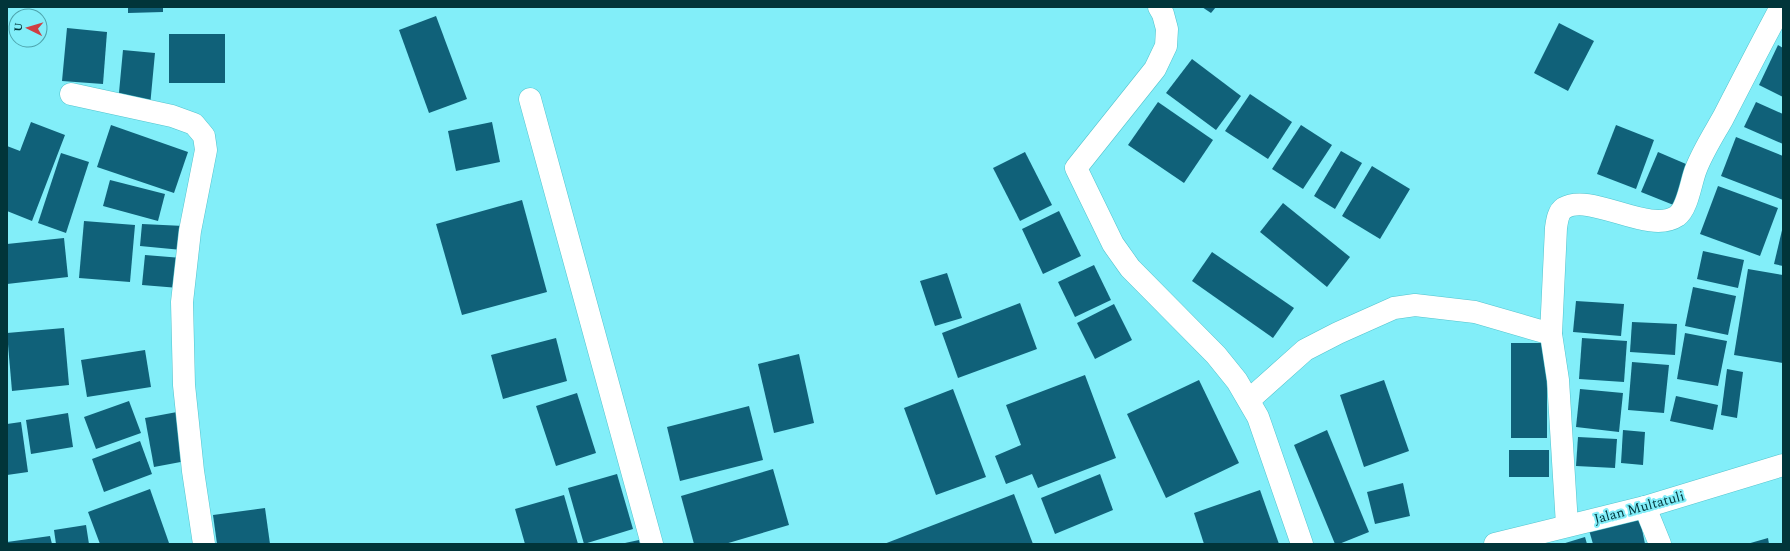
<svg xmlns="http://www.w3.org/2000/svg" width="1790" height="551" font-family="Spectral,serif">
  <rect width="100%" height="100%" fill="#82eef9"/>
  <g fill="#106179">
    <path d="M 128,7 L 163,7 L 163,12 L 128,13 Z"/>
    <path d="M 1202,7 L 1216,7 L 1211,13 Z"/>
    <path d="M 436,16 L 467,99 L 429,113 L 399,30 Z"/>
    <path d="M 1559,23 L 1594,41 L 1568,91 L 1534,73 Z"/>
    <path d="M 67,28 L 107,32 L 103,84 L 62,81 Z"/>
    <rect x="169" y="34" width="56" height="49"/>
    <path d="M 1778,45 L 1783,48 L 1783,97 L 1759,85 Z"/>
    <path d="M 123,50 L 155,53 L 150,106 L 118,103 Z"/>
    <path d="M 1192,59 L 1241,96 L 1216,130 L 1166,93 Z"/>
    <path d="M 1250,94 L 1292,122 L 1268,159 L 1225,131 Z"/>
    <path d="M 1158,102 L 1213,140 L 1184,183 L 1128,145 Z"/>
    <path d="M 1756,102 L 1783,114 L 1783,144 L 1744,127 Z"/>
    <path d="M 31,122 L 65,135 L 32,221 L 7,211 L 7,146 L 20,151 Z"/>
    <path d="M 492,122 L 500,162 L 456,171 L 448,131 Z"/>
    <path d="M 111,125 L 188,152 L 174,193 L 97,167 Z"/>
    <path d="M 1301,125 L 1332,145 L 1303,189 L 1272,169 Z"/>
    <path d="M 1616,125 L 1654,140 L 1636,189 L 1597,174 Z"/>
    <path d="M 1736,137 L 1783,156 L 1783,200 L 1721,176 Z"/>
    <path d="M 1341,151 L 1362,163 L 1335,209 L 1314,196 Z"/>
    <path d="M 1025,152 L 1052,205 L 1020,221 L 993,168 Z"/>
    <path d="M 1658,152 L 1693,167 L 1676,206 L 1641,192 Z"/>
    <path d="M 61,153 L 89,162 L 66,233 L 38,223 Z"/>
    <path d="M 1372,166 L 1410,189 L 1380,239 L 1342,216 Z"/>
    <path d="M 110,180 L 165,194 L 158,221 L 103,206 Z"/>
    <path d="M 1718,186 L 1778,208 L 1760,256 L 1700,234 Z"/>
    <path d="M 522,200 L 547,292 L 462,315 L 436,224 Z"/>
    <path d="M 1283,203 L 1350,257 L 1327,287 L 1260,232 Z"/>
    <path d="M 1059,211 L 1081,256 L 1043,274 L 1022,229 Z"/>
    <path d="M 84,221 L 135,225 L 130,282 L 79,278 Z"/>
    <path d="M 142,224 L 184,226 L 182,250 L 140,246 Z"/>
    <path d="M 1783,226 L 1783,266 L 1774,264 Z"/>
    <path d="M 64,238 L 68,277 L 7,284 L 7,244 Z"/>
    <path d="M 1703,251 L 1744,260 L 1738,288 L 1697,279 Z"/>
    <path d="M 1212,252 L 1294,308 L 1273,338 L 1192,281 Z"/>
    <path d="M 145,255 L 182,258 L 179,288 L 142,285 Z"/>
    <path d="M 1094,265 L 1111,300 L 1075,317 L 1058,282 Z"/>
    <path d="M 1748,269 L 1783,275 L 1783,363 L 1734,355 Z"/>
    <path d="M 947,273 L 962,318 L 935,326 L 920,281 Z"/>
    <path d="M 1693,287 L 1736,296 L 1728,335 L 1685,326 Z"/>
    <path d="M 1576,301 L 1624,304 L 1621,336 L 1573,332 Z"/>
    <path d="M 1020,303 L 1037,349 L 958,378 L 942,333 Z"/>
    <path d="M 1114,304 L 1132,340 L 1095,359 L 1077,323 Z"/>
    <path d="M 1632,322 L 1677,324 L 1675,355 L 1630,352 Z"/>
    <path d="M 64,328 L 69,385 L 12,391 L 7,333 Z"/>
    <path d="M 1685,333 L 1727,341 L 1718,386 L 1677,379 Z"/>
    <path d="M 556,338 L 567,381 L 503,399 L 491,355 Z"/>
    <path d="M 1582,338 L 1627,341 L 1624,382 L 1579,379 Z"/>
    <rect x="1511" y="343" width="36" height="95"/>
    <path d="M 145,350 L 151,387 L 87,397 L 81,360 Z"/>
    <path d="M 799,354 L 814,423 L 774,433 L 758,364 Z"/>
    <path d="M 1632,362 L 1669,365 L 1664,413 L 1628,410 Z"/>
    <path d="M 1727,369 L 1743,372 L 1737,418 L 1721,415 Z"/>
    <path d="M 1085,375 L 1116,458 L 1038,488 L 1032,474 L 1006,484 L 995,456 L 1021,445 L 1006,405 Z"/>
    <path d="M 1199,380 L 1239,463 L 1166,498 L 1127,414 Z"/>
    <path d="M 1384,380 L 1409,451 L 1364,467 L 1340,395 Z"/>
    <path d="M 953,389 L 986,477 L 936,495 L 904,408 Z"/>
    <path d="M 1580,389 L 1623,393 L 1619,432 L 1576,427 Z"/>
    <path d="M 577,393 L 596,453 L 556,466 L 536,406 Z"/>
    <path d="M 1676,396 L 1718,405 L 1713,430 L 1670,421 Z"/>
    <path d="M 129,401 L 141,433 L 96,449 L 84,417 Z"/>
    <path d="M 749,406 L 763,460 L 680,481 L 667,427 Z"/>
    <path d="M 177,412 L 186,461 L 154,467 L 145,418 Z"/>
    <path d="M 68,413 L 73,447 L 31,454 L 26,420 Z"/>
    <path d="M 21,422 L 28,472 L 7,475 L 7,424 Z"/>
    <path d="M 1327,430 L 1369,532 L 1339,544 L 1335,544 L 1294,445 Z"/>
    <path d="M 1623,430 L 1645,432 L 1643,465 L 1621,463 Z"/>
    <path d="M 1578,437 L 1617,439 L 1615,468 L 1576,466 Z"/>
    <path d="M 140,441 L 152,474 L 104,492 L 92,459 Z"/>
    <rect x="1509" y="450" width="40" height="27"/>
    <path d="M 773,469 L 789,525 L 725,544 L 694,544 L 681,496 Z"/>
    <path d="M 617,474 L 633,529 L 584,544 L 568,488 Z"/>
    <path d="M 1100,474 L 1113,510 L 1055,534 L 1041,498 Z"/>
    <path d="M 1403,483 L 1410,516 L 1375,524 L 1367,492 Z"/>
    <path d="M 150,489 L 169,543 L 100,544 L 88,512 Z"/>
    <path d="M 1260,490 L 1279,544 L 1204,544 L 1194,513 Z"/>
    <path d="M 1014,494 L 1033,544 L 884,544 Z"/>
    <path d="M 564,495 L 578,544 L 525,544 L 515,509 Z"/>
    <path d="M 265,508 L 270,544 L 217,544 L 213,515 Z"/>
    <path d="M 1640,519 L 1645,544 L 1593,544 L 1589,530 Z"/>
    <path d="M 86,525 L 89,544 L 56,544 L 54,530 Z"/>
    <path d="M 50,536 L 52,544 L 7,544 L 7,542 Z"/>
    <path d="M 1585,537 L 1587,544 L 1562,544 Z"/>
    <path d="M 1768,538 L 1769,544 L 1747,544 Z"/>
    <path d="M 639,540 L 640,544 L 625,544 L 625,543 Z"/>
  </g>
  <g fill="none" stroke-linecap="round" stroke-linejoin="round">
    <defs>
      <g id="street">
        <path d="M 1159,7 L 1163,14 L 1167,29 L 1166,46 L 1155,69 L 1076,168 L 1113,244 L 1130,268 L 1216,355 L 1237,381 L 1258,417 L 1302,544"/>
        <path d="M 71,94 L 172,116 L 194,124 L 204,136 L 206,150 L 190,231 L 182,302 L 184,385 L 193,471 L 204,544"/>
        <path d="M 530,99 L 652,544"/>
        <path d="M 1249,400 L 1305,350 L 1338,333 L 1394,308 L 1415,305 L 1475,312 L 1551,334"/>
        <path d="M 1645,507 L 1660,544"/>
        <path d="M 1567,525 L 1558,380 L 1551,334 L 1556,228 C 1557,221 1558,212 1564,208 C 1591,192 1649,235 1677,216 C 1688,208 1691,181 1696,169 C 1703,151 1714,134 1723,118 C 1742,81 1761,44 1781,7"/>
      </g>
      <path id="secondary" d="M 1495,544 L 1645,507 L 1783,465"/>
    </defs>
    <use href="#street" stroke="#53c3cd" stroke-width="23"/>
    <use href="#secondary" stroke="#53c3cd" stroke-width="23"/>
    <use href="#street" stroke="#fff" stroke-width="22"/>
    <use href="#secondary" stroke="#fff" stroke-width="22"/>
  </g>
  <g text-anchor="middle" stroke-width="4" stroke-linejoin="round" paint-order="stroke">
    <g font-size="14" fill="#01353a" stroke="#82eef9">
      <text transform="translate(1639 507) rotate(-15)" y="5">Jalan Multatuli</text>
    </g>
  </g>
  <rect width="1790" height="551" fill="none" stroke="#01353a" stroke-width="16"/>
  <g transform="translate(28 28) rotate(275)"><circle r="19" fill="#82eef9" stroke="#4ea4ad"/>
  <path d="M0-3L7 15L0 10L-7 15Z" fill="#cf3f42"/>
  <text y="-6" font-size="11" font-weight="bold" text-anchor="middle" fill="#01353a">U</text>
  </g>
</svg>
